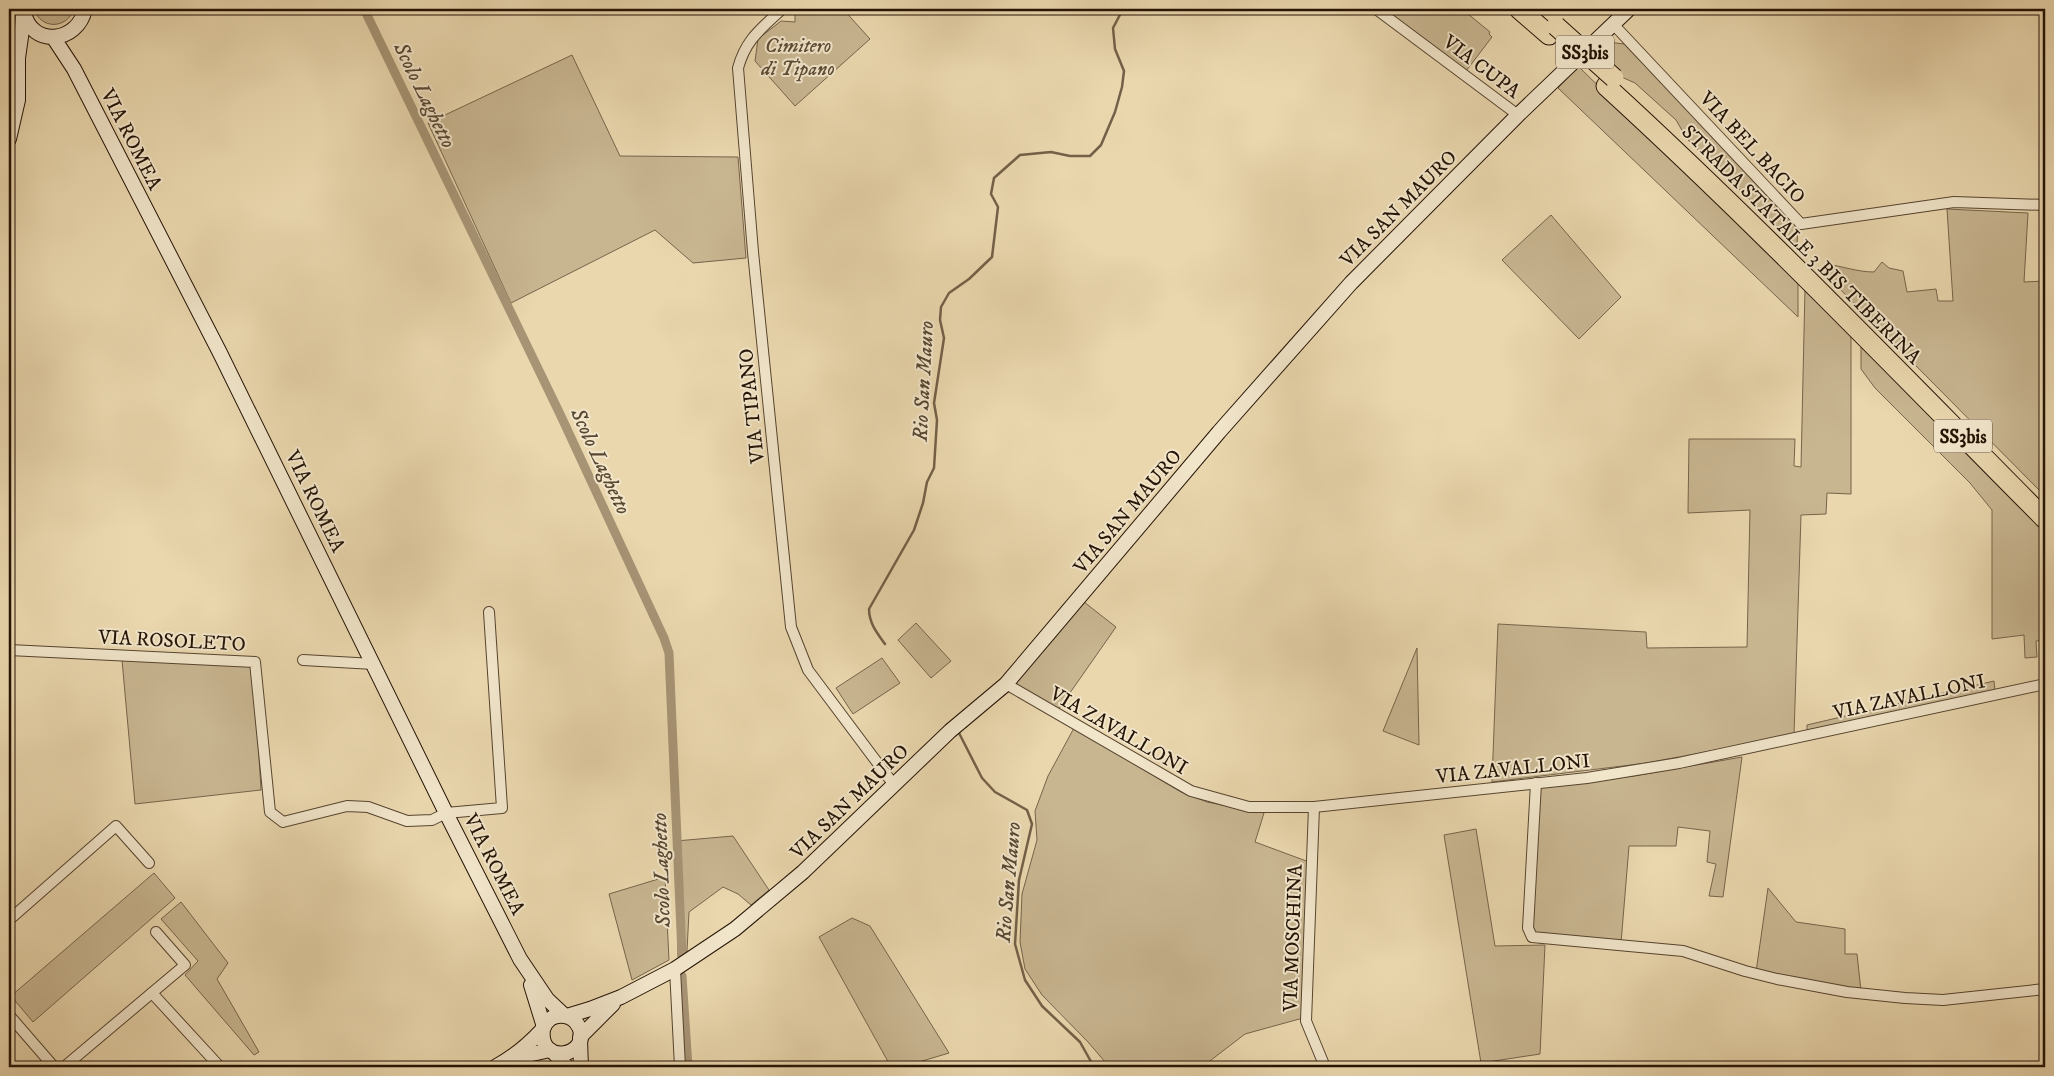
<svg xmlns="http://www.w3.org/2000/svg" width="2054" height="1076" font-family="'IM FELL DW Pica',serif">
  <rect width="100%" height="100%" fill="#ead7ae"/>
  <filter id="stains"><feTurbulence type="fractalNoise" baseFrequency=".004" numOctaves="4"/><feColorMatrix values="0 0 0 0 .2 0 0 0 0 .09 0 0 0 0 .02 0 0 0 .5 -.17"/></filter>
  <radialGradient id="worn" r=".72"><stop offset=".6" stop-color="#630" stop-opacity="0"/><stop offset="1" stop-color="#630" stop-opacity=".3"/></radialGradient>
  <g fill="#c8b691" stroke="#76644b">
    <path d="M 34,9 L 74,9 C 67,29 41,30 34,9 Z"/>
    <path d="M 795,9 L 843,9 L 870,39 L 795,106 L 755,61 L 758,39 L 781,21 L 795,22 Z"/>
    <path d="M 1387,9 L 1462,9 L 1490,32 L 1489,34 L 1492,37 L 1466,71 L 1385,11 Z"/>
    <path d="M 1608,42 L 1624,44 L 1798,226 L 1797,245 L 1687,139 L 1676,120 L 1635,83 L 1617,75 L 1594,54 Z"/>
    <path d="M 572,55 L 620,156 L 738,157 L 746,258 L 693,263 L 655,230 L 511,303 L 428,123 Z"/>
    <path d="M 1578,66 L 1798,281 L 1798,317 L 1558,88 Z"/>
    <path d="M 1947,209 L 2028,213 L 2024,282 L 2045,281 L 2045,496 L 1822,271 L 1826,264 C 1842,266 1857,272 1874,272 L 1882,262 L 1889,268 L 1903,271 L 1907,292 L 1936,289 L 1938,301 L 1953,301 Z"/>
    <path d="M 1551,215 L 1621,297 L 1579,339 L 1502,260 Z"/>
    <path d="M 1805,288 L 1851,334 L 1851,494 L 1827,493 L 1826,514 L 1801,515 L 1794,735 L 1647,763 L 1492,782 L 1498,624 L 1646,632 L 1647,648 L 1747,647 L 1750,510 L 1688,513 L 1689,439 L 1795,439 L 1794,466 L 1801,467 Z"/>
    <path d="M 1861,344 L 2045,532 L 2045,640 L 2036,641 L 2037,657 L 2025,658 L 2024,635 L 1992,639 L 1992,510 L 1970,483 L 1875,388 L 1861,369 Z"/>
    <path d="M 1084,602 L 1116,627 L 1058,710 L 1013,683 Z"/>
    <path d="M 916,623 L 951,661 L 931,678 L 898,640 Z"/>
    <path d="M 1417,648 L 1419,745 L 1383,731 Z"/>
    <path d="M 882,658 L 900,683 L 853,714 L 836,688 Z"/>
    <path d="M 122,660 L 246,664 L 254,672 L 261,790 L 135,804 Z"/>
    <path d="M 1994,681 L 1995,691 L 1807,733 L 1807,725 Z"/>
    <path d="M 1074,728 L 1181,792 L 1207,802 L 1264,813 L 1255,842 L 1309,862 L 1303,1018 L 1245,1034 L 1202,1067 L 1114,1067 L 1106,1063 L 1088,1042 L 1042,995 L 1025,969 L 1020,942 L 1022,894 L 1037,840 L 1035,811 L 1048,776 Z"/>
    <path d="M 1742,757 L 1723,897 L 1709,896 L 1716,864 L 1707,862 L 1710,831 L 1678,827 L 1676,846 L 1629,846 L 1621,943 L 1533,935 L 1538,787 L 1634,776 Z"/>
    <path d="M 1476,829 L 1495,946 L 1545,945 L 1540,1054 L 1481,1063 L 1444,835 Z"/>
    <path d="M 733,836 L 769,890 L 751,905 L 738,894 L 723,887 L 689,912 L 687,951 L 678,957 L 676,841 Z"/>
    <path d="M 154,873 L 175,898 L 33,1022 L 11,996 Z"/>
    <path d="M 665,877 L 669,960 L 632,980 L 609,894 Z"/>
    <path d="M 1768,888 L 1796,922 L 1845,929 L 1845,954 L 1857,954 L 1861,991 L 1756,972 Z"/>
    <path d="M 181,902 L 228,963 L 217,979 L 259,1052 L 254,1055 L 185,975 L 198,961 L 161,919 Z"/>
    <path d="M 852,918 L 870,926 L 949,1053 L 909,1065 L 909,1067 L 891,1067 L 819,937 Z"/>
  </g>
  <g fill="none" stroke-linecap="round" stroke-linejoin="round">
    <g stroke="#736048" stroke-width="2.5">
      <path d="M 885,644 C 877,633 869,623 869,609 L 914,530 L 923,503 L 927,482 L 934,468 L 937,420 L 934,403 L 944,338 L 940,320 L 941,307 L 949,293 L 969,279 L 992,257 L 998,207 L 991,194 L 994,178 L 1020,155 L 1051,152 L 1070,156 L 1090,156 L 1101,145 L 1115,112 L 1122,87 L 1124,71 L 1115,49 L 1113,28 L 1123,9"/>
      <path d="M 959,733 L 982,778 L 995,792 L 1027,810 L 1032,824 L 1019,880 L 1015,944 L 1025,980 L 1042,1006 L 1080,1042 L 1094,1067"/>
    </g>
    <g stroke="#a79475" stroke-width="9">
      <path d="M 366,13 L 560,414 L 664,638 L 669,653 L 682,955"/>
      <path d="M 682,976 L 688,1067"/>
    </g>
    <defs>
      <g id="street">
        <path d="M 782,9 C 761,29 746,39 738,68 L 753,252 L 791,627 L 808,670 L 894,785"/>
        <path d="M 1376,9 L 1518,115"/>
        <path d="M 1613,24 L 1801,224 L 1954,202 L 2045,205"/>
        <path d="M 9,650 L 255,662 L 270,812 L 283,822 L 347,806 L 368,807 L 407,821 L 432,820 L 446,813 L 502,808 L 489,612"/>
        <path d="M 303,660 L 374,664"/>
        <path d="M 1006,684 L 1191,791 L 1249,807 L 1314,807 L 1587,778 L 1679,763 L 2045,684"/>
        <path d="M 1536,783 L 1528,928 L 1532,937 L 1683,951 L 1745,971 L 1777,979 L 1847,992 L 1905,998 L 1943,1000 L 2045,989"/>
        <path d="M 1314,807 L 1306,1021 L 1325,1067"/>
        <path d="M 9,920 L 116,826 L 149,863"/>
        <path d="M 675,969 L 680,1067"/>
        <path d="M 152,993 L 220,1067"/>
        <path d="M 9,1015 L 54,1067"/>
        <path d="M 64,1067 L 185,965 L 156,932"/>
      </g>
      <g id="secondary">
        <path d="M 24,12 C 31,48 78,43 85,9"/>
        <path d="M 53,37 L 74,69 L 220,353 L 446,813 L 520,959 L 547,999 L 564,1015"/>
        <path d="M 9,139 L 18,100 L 18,58 L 22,30 L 23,9"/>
        <path d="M 531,985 L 544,1027"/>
        <path d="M 567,1016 L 590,1009 L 621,997 L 675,969 L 735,929 L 803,872 L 950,731 L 1006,684 L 1219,432 L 1351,283 L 1518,115 L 1629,9"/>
        <path d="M 580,1037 L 613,1004"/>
        <path d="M 580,1040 L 581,1067"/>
        <path d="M 554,1053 L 567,1067"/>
        <path d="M 514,1058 L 550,1050"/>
        <path d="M 495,1067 C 512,1058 527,1046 541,1031 C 544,1027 545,1023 550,1019 C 554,1016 559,1015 565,1016 C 571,1017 576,1021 579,1027 C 592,1056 538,1067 543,1029"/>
      </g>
      <g id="highway">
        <path d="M 1519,9 L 1549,35"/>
        <path d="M 1606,86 C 1758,225 1900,373 2045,519"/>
      </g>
    </defs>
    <use href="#street" stroke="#56442f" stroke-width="12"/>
    <use href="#secondary" stroke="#241305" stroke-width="16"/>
    <use href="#highway" stroke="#241305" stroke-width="21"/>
    <use href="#street" stroke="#f1e5ca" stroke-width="10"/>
    <use href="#secondary" stroke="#f1e5ca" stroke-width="14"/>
    <use href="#highway" stroke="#ead7ae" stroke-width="19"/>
    <defs>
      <path id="highway-bridge" d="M 1556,26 L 1614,78"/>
    </defs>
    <use href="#highway-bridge" stroke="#241305" stroke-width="21" stroke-linecap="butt"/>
    <use href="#highway-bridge" stroke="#ead7ae" stroke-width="19"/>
  </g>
  <g text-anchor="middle" stroke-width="4" stroke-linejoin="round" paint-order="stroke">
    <g fill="#f1e5ca" stroke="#625240" stroke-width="1">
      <rect x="1556" y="35.5" width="58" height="33" rx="4"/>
      <rect x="1934" y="419.5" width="58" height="33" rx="4"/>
    </g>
    <g font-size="19" font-weight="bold" fill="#241305">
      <text x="1585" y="59">SS3bis</text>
      <text x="1963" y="443">SS3bis</text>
    </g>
    <g font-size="20" font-style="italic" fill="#5d4c36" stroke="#f1e5ca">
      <text x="798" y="52">Cimitero<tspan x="798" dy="23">di Tipano</tspan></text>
    </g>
    <g font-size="20" fill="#241305" stroke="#f1e5ca">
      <text transform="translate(1482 66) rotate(37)" y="7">VIA CUPA</text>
      <text transform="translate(132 139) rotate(63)" y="7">VIA ROMEA</text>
      <text transform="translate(1753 147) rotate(47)" y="7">VIA BEL BACIO</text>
      <text transform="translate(1398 208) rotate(-45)" y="7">VIA SAN MAURO</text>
      <text transform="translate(1802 244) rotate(45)" y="7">STRADA STATALE 3 BIS TIBERINA</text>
      <text transform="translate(751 406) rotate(-96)" y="7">VIA TIPANO</text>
      <text transform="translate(316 501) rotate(64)" y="7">VIA ROMEA</text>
      <text transform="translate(1127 511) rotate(-50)" y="7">VIA SAN MAURO</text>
      <text transform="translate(172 640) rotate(3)" y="7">VIA ROSOLETO</text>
      <text transform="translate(1909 696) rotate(-12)" y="7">VIA ZAVALLONI</text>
      <text transform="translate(1119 730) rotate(30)" y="7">VIA ZAVALLONI</text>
      <text transform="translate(1513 768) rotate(-6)" y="7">VIA ZAVALLONI</text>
      <text transform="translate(849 801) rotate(-44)" y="7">VIA SAN MAURO</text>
      <text transform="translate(495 864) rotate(63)" y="7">VIA ROMEA</text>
      <text transform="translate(1292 938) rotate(-88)" y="7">VIA MOSCHINA</text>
    </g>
    <g font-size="21" font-style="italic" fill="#584732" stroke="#f1e5ca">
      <text transform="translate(425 95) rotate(64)" y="7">Scolo Laghetto</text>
      <text transform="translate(923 381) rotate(-87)" y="7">Rio San Mauro</text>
      <text transform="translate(601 461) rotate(65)" y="7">Scolo Laghetto</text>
      <text transform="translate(661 870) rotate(-92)" y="7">Scolo Laghetto</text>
      <text transform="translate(1008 882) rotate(-85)" y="7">Rio San Mauro</text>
    </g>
  </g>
  <rect width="2054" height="1076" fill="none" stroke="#ead7ae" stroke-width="30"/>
  <rect x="10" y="10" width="2034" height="1056" fill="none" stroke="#241305" stroke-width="2.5"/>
  <rect x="15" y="15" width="2024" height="1046" fill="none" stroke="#241305"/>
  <rect width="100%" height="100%" filter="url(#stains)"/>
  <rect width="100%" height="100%" fill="url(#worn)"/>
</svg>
